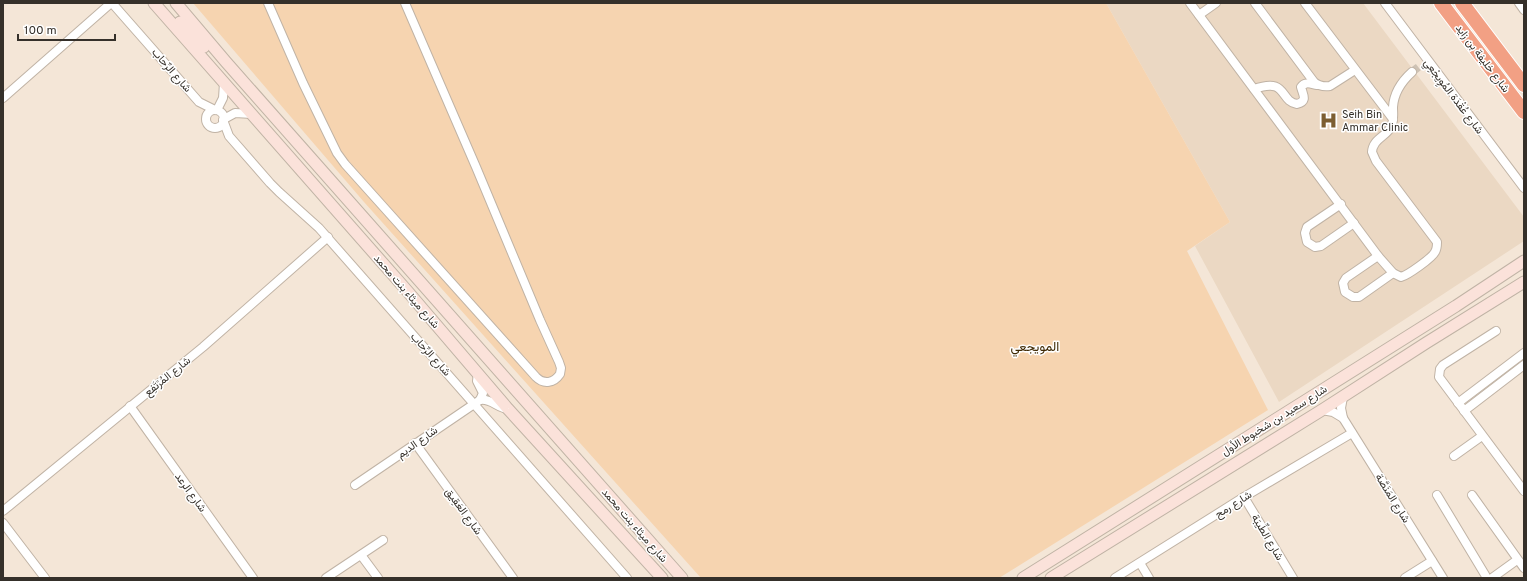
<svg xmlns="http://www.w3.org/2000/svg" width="1527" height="581" font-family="Overpass,Vazirmatn,sans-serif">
  <rect width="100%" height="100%" fill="#f4e6d7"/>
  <path fill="#ebd8c3" d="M 1106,3 L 1363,3 L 1524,217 L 1524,241 L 1279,402 L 1195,246 L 1230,222 Z"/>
  <path fill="#f6d4b0" d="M 193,3 L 1106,3 L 1230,222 L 1187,251 L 1268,410 L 999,578 L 701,578 L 364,202 Z"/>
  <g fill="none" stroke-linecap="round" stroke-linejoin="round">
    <path stroke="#cec2b4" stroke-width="8" stroke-dasharray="8 4" stroke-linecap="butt" d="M 1412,72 L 1421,65"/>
    <defs>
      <g id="street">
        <path d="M 112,3 L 199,102 L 215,110"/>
        <path d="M 268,3 L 303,83 L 337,153 L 345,164 L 536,377 C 544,385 554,383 560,374 L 561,368 L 559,362 L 540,320 L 476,167 L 405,3"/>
        <path d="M 1190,3 L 1378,256 L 1393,273 L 1401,277 C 1408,275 1432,258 1435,252 C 1437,249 1437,246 1437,242 L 1376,161 L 1372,152 C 1373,138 1387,137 1392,125 C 1394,119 1393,113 1393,107 C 1394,92 1402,81 1412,72"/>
        <path d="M 1255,3 L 1314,82 C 1319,86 1324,87 1330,86 L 1355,70"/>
        <path d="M 1305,3 L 1393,119"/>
        <path d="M 1385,3 L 1524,188"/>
        <path d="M 1519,3 L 1524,10"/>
        <path d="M 1199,15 L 1216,3"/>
        <path d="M 1254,89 C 1288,77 1279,101 1297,104 C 1308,101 1303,95 1301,87 C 1305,81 1311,84 1317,85"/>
        <path d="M 3,98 L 111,3"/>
        <path d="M 217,110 L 223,98 L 224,83"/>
        <circle cx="215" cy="119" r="9"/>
        <path d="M 224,119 L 235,113 L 252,114"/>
        <path d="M 223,120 L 229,136 L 270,183 L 279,192 L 319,228 L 627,578"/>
        <path d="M 1341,204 L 1307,227 L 1305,233 L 1307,242 L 1315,247 L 1321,246 L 1354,223"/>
        <path d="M 1378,256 L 1346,278 L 1343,283 L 1345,292 L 1353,297 L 1359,297 L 1393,273"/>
        <path d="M 1496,331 L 1443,365 L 1440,369 L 1439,377 L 1524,491"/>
        <path d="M 480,400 C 491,398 497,408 508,409"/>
        <path d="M 1458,403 L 1524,353"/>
        <path d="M 130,406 L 253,578"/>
        <path d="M 1322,410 L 1333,412 L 1343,418 L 1443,578"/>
        <path d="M 1464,411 L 1524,365"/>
        <path d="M 1343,418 L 1341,408 L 1343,397"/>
        <path d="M 415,443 L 513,578"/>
        <path d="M 1454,456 L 1482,436"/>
        <path d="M 355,485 L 480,400 L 483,393 L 477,381 L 478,373"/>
        <path d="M 1437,495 L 1487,578"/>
        <path d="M 1472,495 L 1524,568"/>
        <path d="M 1244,497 L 1293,578"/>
        <path d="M 3,511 L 203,347 L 328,237"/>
        <path d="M 3,523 L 45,578"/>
        <path d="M 361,555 L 378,578"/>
        <path d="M 1140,563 L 1149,578"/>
        <path d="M 326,578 L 383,540"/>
        <path d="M 1115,578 L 1244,497 L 1352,433"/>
        <path d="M 1405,578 L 1432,561"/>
        <path d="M 1492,578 L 1517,560"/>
      </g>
      <g id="secondary">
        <path d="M 154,3 L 409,293 L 508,409 L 662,578"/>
        <path d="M 176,3 L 226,62 L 682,578"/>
        <path d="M 180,22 L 204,47"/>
        <path d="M 1023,578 L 1456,306 L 1524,261"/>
        <path d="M 1051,578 L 1322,410 L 1426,343 L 1524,282"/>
      </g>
      <g id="highway">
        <path d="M 1441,3 L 1524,112"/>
        <path d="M 1462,3 L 1524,85"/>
      </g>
    </defs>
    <use href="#street" stroke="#c0b3a5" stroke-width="10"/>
    <use href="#secondary" stroke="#c0b3a5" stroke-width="13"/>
    <use href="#highway" stroke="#fff" stroke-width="16"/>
    <use href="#street" stroke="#fff" stroke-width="8"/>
    <use href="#secondary" stroke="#fbe2da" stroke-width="11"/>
    <use href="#highway" stroke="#f2a084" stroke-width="14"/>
  </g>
  <defs>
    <symbol id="hospital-bare" viewBox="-9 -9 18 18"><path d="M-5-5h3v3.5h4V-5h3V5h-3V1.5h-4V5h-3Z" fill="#7c5e32" stroke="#fff" stroke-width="2.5" paint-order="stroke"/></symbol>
  </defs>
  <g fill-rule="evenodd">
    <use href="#hospital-bare" x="1316" y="108" width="25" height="25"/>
  </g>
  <g text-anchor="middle" stroke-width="3" stroke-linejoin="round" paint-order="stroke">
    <g font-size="11" fill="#35302a" stroke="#fff">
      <text transform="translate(1483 58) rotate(53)" y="4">شارع خليفة بن زايد</text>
      <text transform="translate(172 70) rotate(49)" y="4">شارع الرِّحاب</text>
      <text transform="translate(1454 96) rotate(53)" y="4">شارع عُقْدَة المُوِيجْعِي</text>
      <text transform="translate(407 291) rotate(49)" y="4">شارع ميثاء بنت محمد</text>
      <text transform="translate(431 354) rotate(48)" y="4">شارع الرِّحاب</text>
      <text transform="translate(167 376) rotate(-39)" y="4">شارع المُرْتَفِع</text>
      <text transform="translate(1274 420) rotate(-32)" y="4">شارع سعيد بن شخبوط الأول</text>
      <text transform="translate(417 442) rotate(-35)" y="4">شارع الديم</text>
      <text transform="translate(191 492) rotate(54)" y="4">شارع الرعد</text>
      <text transform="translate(1393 498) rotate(58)" y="4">شارع المَنَصَّة</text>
      <text transform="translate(1233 504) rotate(-32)" y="4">شارع رمح</text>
      <text transform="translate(464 511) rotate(54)" y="4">شارع العَقِيق</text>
      <text transform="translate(635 525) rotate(49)" y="4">شارع ميثاء بنت محمد</text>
      <text transform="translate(1268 537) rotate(59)" y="4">شارع الطِّيبَة</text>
    </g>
    <g font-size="11" fill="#35302a" stroke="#fff" text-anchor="start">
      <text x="1342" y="118">Seih Bin<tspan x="1342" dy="13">Ammar Clinic</tspan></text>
    </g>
    <g font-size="13" fill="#3e2802" stroke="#fff">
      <text x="1035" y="351">المويجعي</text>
    </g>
  </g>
  <rect width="1527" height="581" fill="none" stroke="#35302a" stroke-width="8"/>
  <path d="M18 34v6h97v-6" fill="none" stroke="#35302a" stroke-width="2"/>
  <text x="24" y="34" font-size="12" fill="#35302a" stroke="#ffffff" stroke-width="3" paint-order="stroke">100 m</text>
</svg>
